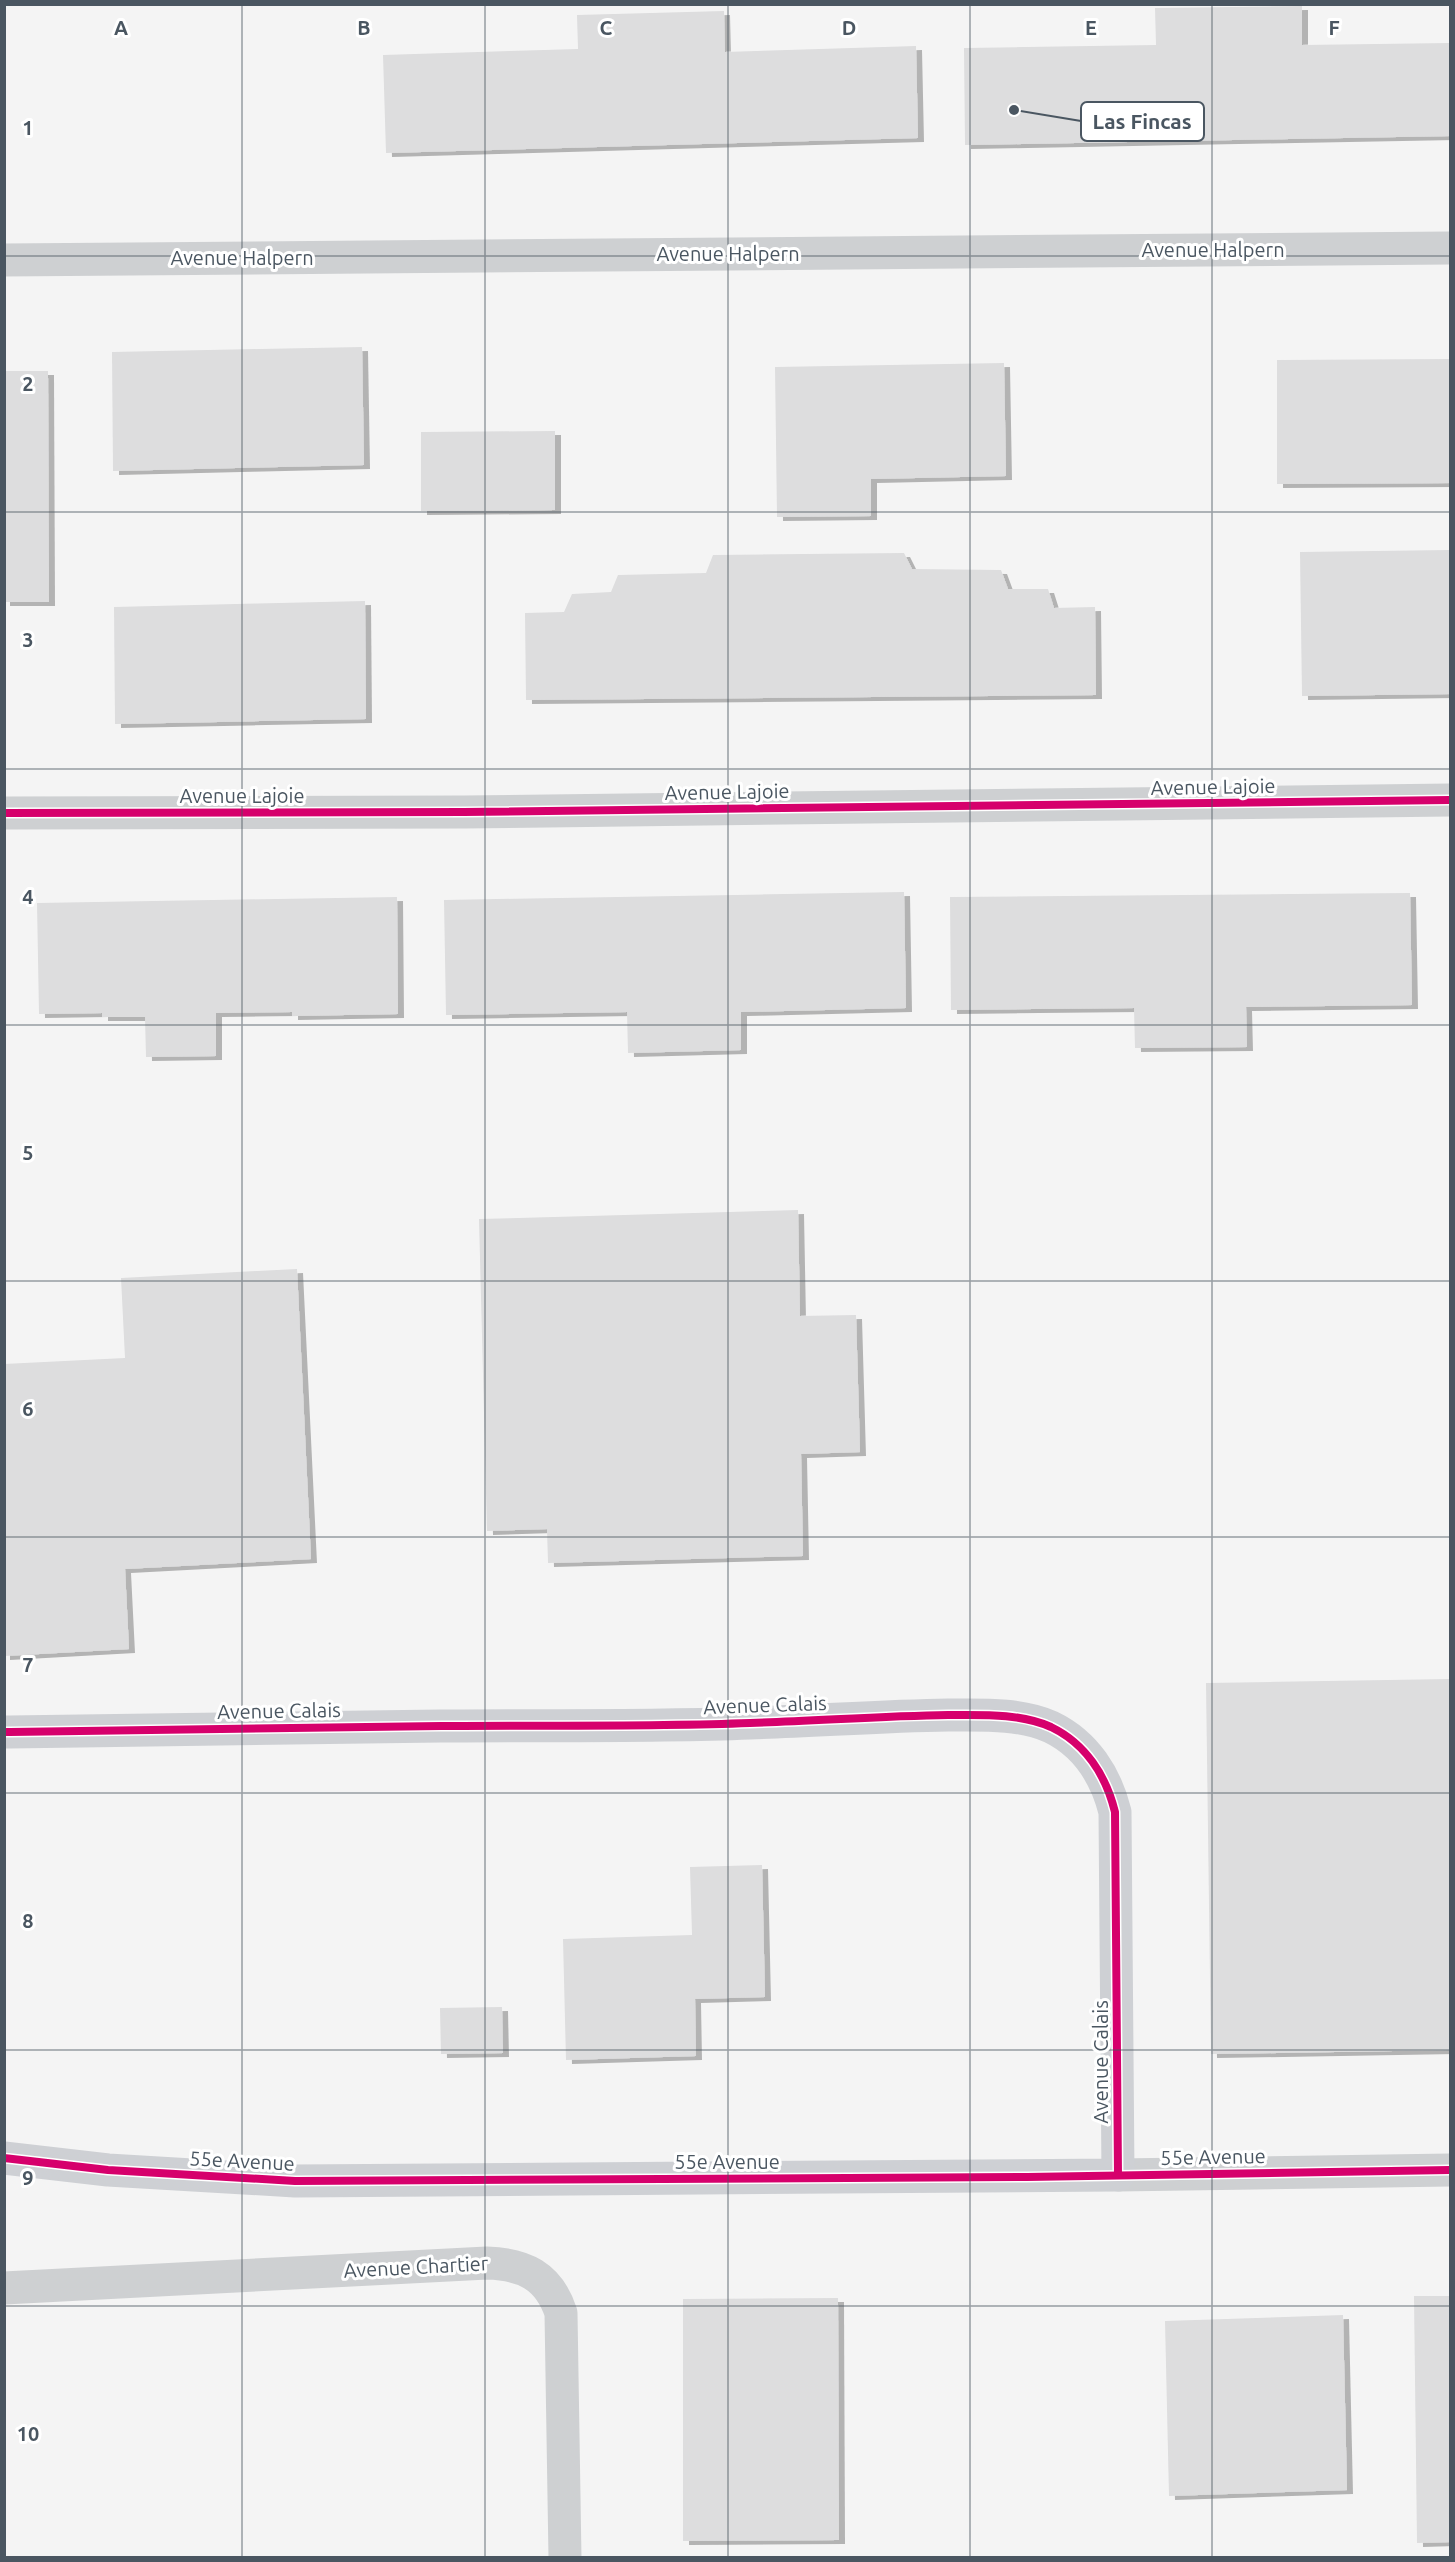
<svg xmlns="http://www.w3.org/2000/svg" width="1455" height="2562" font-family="Ubuntu,sans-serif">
  <defs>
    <filter id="shadow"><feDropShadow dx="6" dy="4" stdDeviation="0" flood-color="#0004"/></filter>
  </defs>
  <rect width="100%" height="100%" fill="#f4f4f4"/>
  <g fill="#ddddde" filter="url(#shadow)">
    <path d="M 1302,6 L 1302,45 L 1450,43 L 1450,136 L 965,145 L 964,48 L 1156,45 L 1155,8 Z"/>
    <path d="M 724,11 L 725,52 L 916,46 L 918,138 L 386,153 L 383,55 L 578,49 L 577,15 Z"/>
    <path d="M 362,347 L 364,465 L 113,471 L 112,352 Z"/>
    <path d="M 1450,359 L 1450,483 L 1277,484 L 1277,360 Z"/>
    <path d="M 1004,363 L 1006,476 L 871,479 L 871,516 L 777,517 L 775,367 Z"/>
    <path d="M 4,371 L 48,371 L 49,602 L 4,602 Z"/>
    <path d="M 555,431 L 555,510 L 421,511 L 421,432 Z"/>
    <path d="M 1450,550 L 1450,694 L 1302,696 L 1300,552 Z"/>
    <path d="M 904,553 L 912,569 L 1001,570 L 1008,589 L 1048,589 L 1054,608 L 1095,607 L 1096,695 L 526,700 L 525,613 L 564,612 L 572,594 L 611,592 L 618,575 L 706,573 L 713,555 Z"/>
    <path d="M 365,601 L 366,719 L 115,724 L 114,607 Z"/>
    <path d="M 904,892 L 906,1008 L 741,1012 L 741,1050 L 628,1053 L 627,1012 L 446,1015 L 444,900 Z"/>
    <path d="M 1410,893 L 1412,1005 L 1246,1007 L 1247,1047 L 1135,1048 L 1134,1008 L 951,1010 L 950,897 Z"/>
    <path d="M 397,897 L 398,1014 L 292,1016 L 292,1012 L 216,1013 L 216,1056 L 146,1057 L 145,1017 L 102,1017 L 102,1013 L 39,1014 L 37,903 Z"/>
    <path d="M 798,1210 L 800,1316 L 856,1315 L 860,1452 L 801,1454 L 803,1556 L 548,1563 L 547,1529 L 487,1531 L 479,1219 Z"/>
    <path d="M 297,1269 L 311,1559 L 125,1569 L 129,1649 L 4,1656 L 4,1364 L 125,1358 L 121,1278 Z"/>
    <path d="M 1450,1679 L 1450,2050 L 1211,2054 L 1206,1683 Z"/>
    <path d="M 762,1865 L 765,1997 L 695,1999 L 696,2056 L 566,2060 L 563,1939 L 692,1935 L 690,1867 Z"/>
    <path d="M 502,2007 L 503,2053 L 441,2054 L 440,2008 Z"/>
    <path d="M 1414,2296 L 1450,2296 L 1450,2542 L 1417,2543 Z"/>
    <path d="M 838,2298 L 839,2540 L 683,2541 L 683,2299 Z"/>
    <path d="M 1343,2315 L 1347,2490 L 1169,2496 L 1165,2321 Z"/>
  </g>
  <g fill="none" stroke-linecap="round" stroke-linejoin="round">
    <g stroke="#ced0d2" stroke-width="33">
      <path d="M 4,260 L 1450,248"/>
      <path d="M 4,813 L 464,812 L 1450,800"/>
      <path d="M 1118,2175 L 1450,2170"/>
      <path d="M 4,2288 L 487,2263 C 524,2264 549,2276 561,2313 L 565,2558"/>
    </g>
    <path stroke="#ced0d4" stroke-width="33" d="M 4,1732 C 150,1730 296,1727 441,1726 C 544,1725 647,1727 750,1723 C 816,1721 882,1716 948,1715 C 981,1715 1020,1713 1051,1727 C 1086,1744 1106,1776 1115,1812 L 1118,2175 L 295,2181 L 108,2170 L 4,2158"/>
    <defs>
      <g id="cycleway">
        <path d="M 4,813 L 464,812 L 1450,800"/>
        <path d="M 4,1732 C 150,1730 296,1727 441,1726 C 544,1725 647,1727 750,1723 C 816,1721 882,1716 948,1715 C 981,1715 1020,1713 1051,1727 C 1086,1744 1106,1776 1115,1812 L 1118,2175"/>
        <path d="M 4,2158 L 108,2170 L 295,2181 L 1027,2177 L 1450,2170"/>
      </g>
    </defs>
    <use href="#cycleway" stroke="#fff" stroke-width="11"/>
    <use href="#cycleway" stroke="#d6006c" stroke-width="8"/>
  </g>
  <path fill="none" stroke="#4a5661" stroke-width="1.5" stroke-opacity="0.55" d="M 242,4 L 242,2558M 485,4 L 485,2558M 728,4 L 728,2558M 970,4 L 970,2558M 1212,4 L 1212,2558M 4,256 L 1450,256M 4,512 L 1450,512M 4,769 L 1450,769M 4,1025 L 1450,1025M 4,1281 L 1450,1281M 4,1537 L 1450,1537M 4,1793 L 1450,1793M 4,2050 L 1450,2050M 4,2306 L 1450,2306"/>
  <g text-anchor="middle" stroke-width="6" stroke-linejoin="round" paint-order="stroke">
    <g font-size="20" fill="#4a5661" stroke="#fff">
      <text x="1213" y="257">Avenue Halpern</text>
      <text x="728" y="261">Avenue Halpern</text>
      <text x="242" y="265">Avenue Halpern</text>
      <text transform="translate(1213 787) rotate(-1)" y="7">Avenue Lajoie</text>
      <text transform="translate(727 792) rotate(-1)" y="7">Avenue Lajoie</text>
      <text x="242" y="803">Avenue Lajoie</text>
      <text transform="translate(765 1705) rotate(-2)" y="7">Avenue Calais</text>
      <text transform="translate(279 1711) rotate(-1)" y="7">Avenue Calais</text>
      <text transform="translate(1101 2062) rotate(-90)" y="7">Avenue Calais</text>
      <text transform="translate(1213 2157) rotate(-1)" y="7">55e Avenue</text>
      <text transform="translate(242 2161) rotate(3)" y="7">55e Avenue</text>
      <text x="727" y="2169">55e Avenue</text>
      <text transform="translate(416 2267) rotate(-3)" y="7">Avenue Chartier</text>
    </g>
  </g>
  <g font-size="20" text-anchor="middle" font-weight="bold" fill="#4a5661" stroke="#fff" stroke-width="6" stroke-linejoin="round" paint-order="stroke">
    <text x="121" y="35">A</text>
    <text x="364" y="35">B</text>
    <text x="606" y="35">C</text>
    <text x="849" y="35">D</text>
    <text x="1091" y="35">E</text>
    <text x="1334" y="35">F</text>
    <text x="28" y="135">1</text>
    <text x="28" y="391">2</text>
    <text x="28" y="647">3</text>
    <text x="28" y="904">4</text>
    <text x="28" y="1160">5</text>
    <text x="28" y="1416">6</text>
    <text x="28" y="1672">7</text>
    <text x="28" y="1928">8</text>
    <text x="28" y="2185">9</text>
    <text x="28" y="2441">10</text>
  </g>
  <path fill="none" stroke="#4a5661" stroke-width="2" d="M1014 110L1081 121"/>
  <circle fill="#4a5661" stroke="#fff" stroke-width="2" cx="1014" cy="110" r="6"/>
  <rect fill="#fff" stroke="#4a5661" stroke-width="2" x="1081" y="102" width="123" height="39" rx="6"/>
  <g font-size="21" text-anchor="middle" font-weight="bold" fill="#4a5661">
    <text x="1142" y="129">Las Fincas</text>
  </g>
  <rect width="1455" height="2562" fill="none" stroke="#4a5661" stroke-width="12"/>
</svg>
